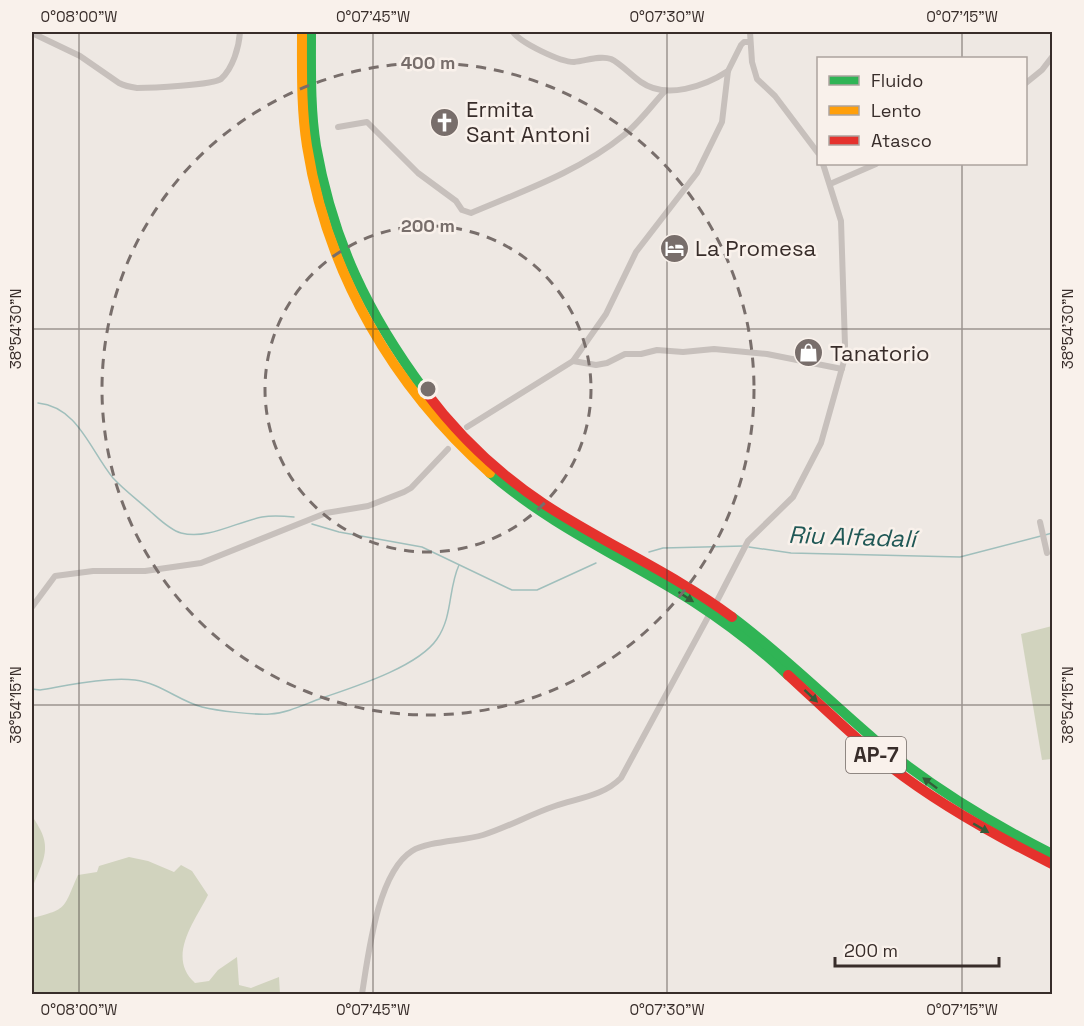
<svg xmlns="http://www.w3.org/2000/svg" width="1084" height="1026" font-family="'Space Grotesk',sans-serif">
  <rect width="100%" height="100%" fill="#eee8e3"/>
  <g fill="#d1d3be">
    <path d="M 1052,626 L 1052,759 L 1042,760 L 1021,634 Z"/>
    <path d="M 32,817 C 36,821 37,824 40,829 C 52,852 40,866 32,889 Z"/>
    <path d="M 129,857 L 148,861 L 174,872 L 181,865 L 192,871 L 208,895 C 195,921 166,957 195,983 L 209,981 L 218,970 L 237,957 L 239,985 L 251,988 L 279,977 L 280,994 L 32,994 L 32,918 C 69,909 63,908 78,875 L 97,872 L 99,866 Z"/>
  </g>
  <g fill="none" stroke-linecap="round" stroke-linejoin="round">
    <g stroke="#a0bfbc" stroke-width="1.5">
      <path d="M 38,403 C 78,407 90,450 113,478 C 124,490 139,501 151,512 C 159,519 170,530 181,533 C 208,540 236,522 262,517 C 273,515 284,516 294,517"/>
      <path d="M 312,524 L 339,532 L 422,547 L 512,590 L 537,590 L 596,563"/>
      <path d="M 1045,535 L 1052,533"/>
      <path d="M 749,547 L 791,553 L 960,557 L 1041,536"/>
      <path d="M 649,552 L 663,548 L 744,546"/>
      <path d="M 32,689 L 40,690 C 70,685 105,677 135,680 C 160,683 179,701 202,707 C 218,711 254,715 270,714 C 288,713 305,704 322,698 C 354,687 418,667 437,639 C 453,616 448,589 459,565"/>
    </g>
    <g stroke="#c7c0bc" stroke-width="6">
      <path d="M 513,32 C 521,43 560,62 574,62 C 586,61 600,55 611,59 C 620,63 632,76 641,82 C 666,100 705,86 728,71"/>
      <path d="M 750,32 L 752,62 L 757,79 L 775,96 L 818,153"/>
      <path d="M 32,33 L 80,56 L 119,83 C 125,86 130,87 137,88 C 150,88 213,85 221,79 C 233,68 239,47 240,32"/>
      <path d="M 1026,83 L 1042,70 L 1052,57"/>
      <path d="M 338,127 L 367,122 L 418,173 L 456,201 L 462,210 L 471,213 C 523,191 580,171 624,135 C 639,123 652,105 665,91"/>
      <path d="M 830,184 L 876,164"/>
      <path d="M 573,361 L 596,365 L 607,363 L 625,354 L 641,354 L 657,350 L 683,352 L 714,349 L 767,354 L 842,369"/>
      <path d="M 467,427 L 573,361 L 606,314 L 636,252 L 697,173 L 722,122 L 728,71 L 741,45 L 744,42 L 750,42"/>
      <path d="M 1040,522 L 1047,553"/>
      <path d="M 717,601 L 748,541 L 793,497 L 821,443 L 844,361 L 845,345 L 841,221 L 823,164"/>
      <path d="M 32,607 L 55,576 L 93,571 L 145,571 L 201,563 L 326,513 L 368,506 L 404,492 L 411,488 L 448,449"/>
      <path d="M 362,994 C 368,957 377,873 412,851 C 428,841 463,841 483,835 C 508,827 531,814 555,806 C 579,798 603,796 621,778 L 708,617"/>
    </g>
    <g stroke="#30b455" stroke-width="10">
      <path d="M 311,32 C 311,70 310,109 316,146 C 333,242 368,314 425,391"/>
      <path d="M 490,473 C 551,526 626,559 694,602 C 728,624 759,648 788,675"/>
      <path d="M 732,617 C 783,655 827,699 875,740 C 929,786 989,822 1052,854"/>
    </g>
    <path stroke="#ff9f0a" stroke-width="10" d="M 302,32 C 302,70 301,108 307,146 C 327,273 393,387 490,473"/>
    <g stroke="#e5322d" stroke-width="10">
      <path d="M 425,391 C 457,434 499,474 544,504 C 605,544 673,573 732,617"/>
      <path d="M 788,675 C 822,706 854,738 891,767 C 940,805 996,836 1052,864"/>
    </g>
  </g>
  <defs><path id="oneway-solid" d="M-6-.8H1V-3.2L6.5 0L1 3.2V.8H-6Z" transform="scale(1.5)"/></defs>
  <g fill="#355c39">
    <use href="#oneway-solid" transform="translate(686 597) rotate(33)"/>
    <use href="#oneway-solid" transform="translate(811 696) rotate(43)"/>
    <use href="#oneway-solid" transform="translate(930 783) rotate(-143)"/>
    <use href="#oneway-solid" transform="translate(981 828) rotate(30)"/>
  </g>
  <path fill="none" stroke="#382d2a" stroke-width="1.5" stroke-opacity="0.45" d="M 79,32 L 79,994M 373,32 L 373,994M 667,32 L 667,994M 962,32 L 962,58M 962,164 L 962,994M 32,329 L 1052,329M 32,705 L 1052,705"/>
  <g fill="none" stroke="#786e6b" stroke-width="3" stroke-dasharray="10 8">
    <circle cx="428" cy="389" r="163"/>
    <circle cx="428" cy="389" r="326"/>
  </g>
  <defs>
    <symbol id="church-disc" viewBox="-11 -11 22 22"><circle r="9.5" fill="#786e6b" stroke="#f9f1eb"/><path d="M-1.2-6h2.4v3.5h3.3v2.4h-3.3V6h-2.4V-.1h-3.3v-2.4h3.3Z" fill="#fff"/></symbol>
    <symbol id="hotel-disc" viewBox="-11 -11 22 22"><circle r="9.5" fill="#786e6b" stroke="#f9f1eb"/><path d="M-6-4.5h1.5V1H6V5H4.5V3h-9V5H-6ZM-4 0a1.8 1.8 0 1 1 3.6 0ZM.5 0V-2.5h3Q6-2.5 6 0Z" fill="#fff"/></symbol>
    <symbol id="shop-disc" viewBox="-11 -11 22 22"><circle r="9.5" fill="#786e6b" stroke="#f9f1eb"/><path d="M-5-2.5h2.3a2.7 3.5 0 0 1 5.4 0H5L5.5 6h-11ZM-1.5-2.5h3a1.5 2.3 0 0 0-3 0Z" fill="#fff"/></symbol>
  </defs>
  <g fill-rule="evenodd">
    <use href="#church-disc" x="428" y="106" width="33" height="33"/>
    <use href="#hotel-disc" x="658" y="232" width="33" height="33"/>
    <use href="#shop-disc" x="792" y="336" width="33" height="33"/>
  </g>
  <g text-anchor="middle" stroke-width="5" stroke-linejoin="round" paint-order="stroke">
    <rect fill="#f9f1eb" stroke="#726864" stroke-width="1.5" x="846" y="737" width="60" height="36" rx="4.5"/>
    <g font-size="21" font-weight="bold" fill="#382d2a">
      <text x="876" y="762">AP-7</text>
    </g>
    <g font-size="22" fill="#382d2a" stroke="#f9f1eb" text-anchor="start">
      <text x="466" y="117">Ermita<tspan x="466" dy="25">Sant Antoni</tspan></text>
      <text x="695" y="256">La Promesa</text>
      <text x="830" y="361">Tanatorio</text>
    </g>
    <g font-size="24" font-style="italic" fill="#205856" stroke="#f9f1eb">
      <text transform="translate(852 537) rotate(2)" y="8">Riu Alfadalí</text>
    </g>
  </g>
  <circle cx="428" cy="389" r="9" fill="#786e6b" stroke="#f9f1eb" stroke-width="3"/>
  <g font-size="18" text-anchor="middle" font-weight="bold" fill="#786e6b" stroke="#f9f1eb" stroke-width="5" stroke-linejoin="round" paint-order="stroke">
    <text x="428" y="69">400 m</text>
    <text x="428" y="232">200 m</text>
  </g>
  <rect width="1084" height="1026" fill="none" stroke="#f9f1eb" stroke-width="66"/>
  <rect x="817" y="57" width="210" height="108" fill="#f9f1eb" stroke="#aca39e" stroke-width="1.5"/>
  <rect x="829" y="76" width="30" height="9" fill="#30b455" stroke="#aca39e" stroke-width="1.5"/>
  <text x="871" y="87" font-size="18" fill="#382d2a">Fluido</text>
  <rect x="829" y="106" width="30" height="9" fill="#ff9f0a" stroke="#aca39e" stroke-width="1.5"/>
  <text x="871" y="117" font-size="18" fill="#382d2a">Lento</text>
  <rect x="829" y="136" width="30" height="9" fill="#e5322d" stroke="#aca39e" stroke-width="1.5"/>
  <text x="871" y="147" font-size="18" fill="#382d2a">Atasco</text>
  <path d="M835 957v9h164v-9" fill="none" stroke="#382d2a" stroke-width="3"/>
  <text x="844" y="957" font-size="18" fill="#382d2a" stroke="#f9f1eb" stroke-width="4.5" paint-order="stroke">200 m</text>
  <rect x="33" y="33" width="1018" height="960" fill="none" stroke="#382d2a" stroke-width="2"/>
  <g font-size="15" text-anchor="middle" fill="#382d2a">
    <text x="79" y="22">0°08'00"W</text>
    <text x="373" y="22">0°07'45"W</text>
    <text x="667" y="22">0°07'30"W</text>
    <text x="962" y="22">0°07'15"W</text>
    <text transform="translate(16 329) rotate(-90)" y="5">38°54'30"N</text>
    <text transform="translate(1068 329) rotate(-90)" y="5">38°54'30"N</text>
    <text transform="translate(16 705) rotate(-90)" y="5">38°54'15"N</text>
    <text transform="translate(1068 705) rotate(-90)" y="5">38°54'15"N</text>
    <text x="79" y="1015">0°08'00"W</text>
    <text x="373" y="1015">0°07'45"W</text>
    <text x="667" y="1015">0°07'30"W</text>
    <text x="962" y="1015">0°07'15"W</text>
  </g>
</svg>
